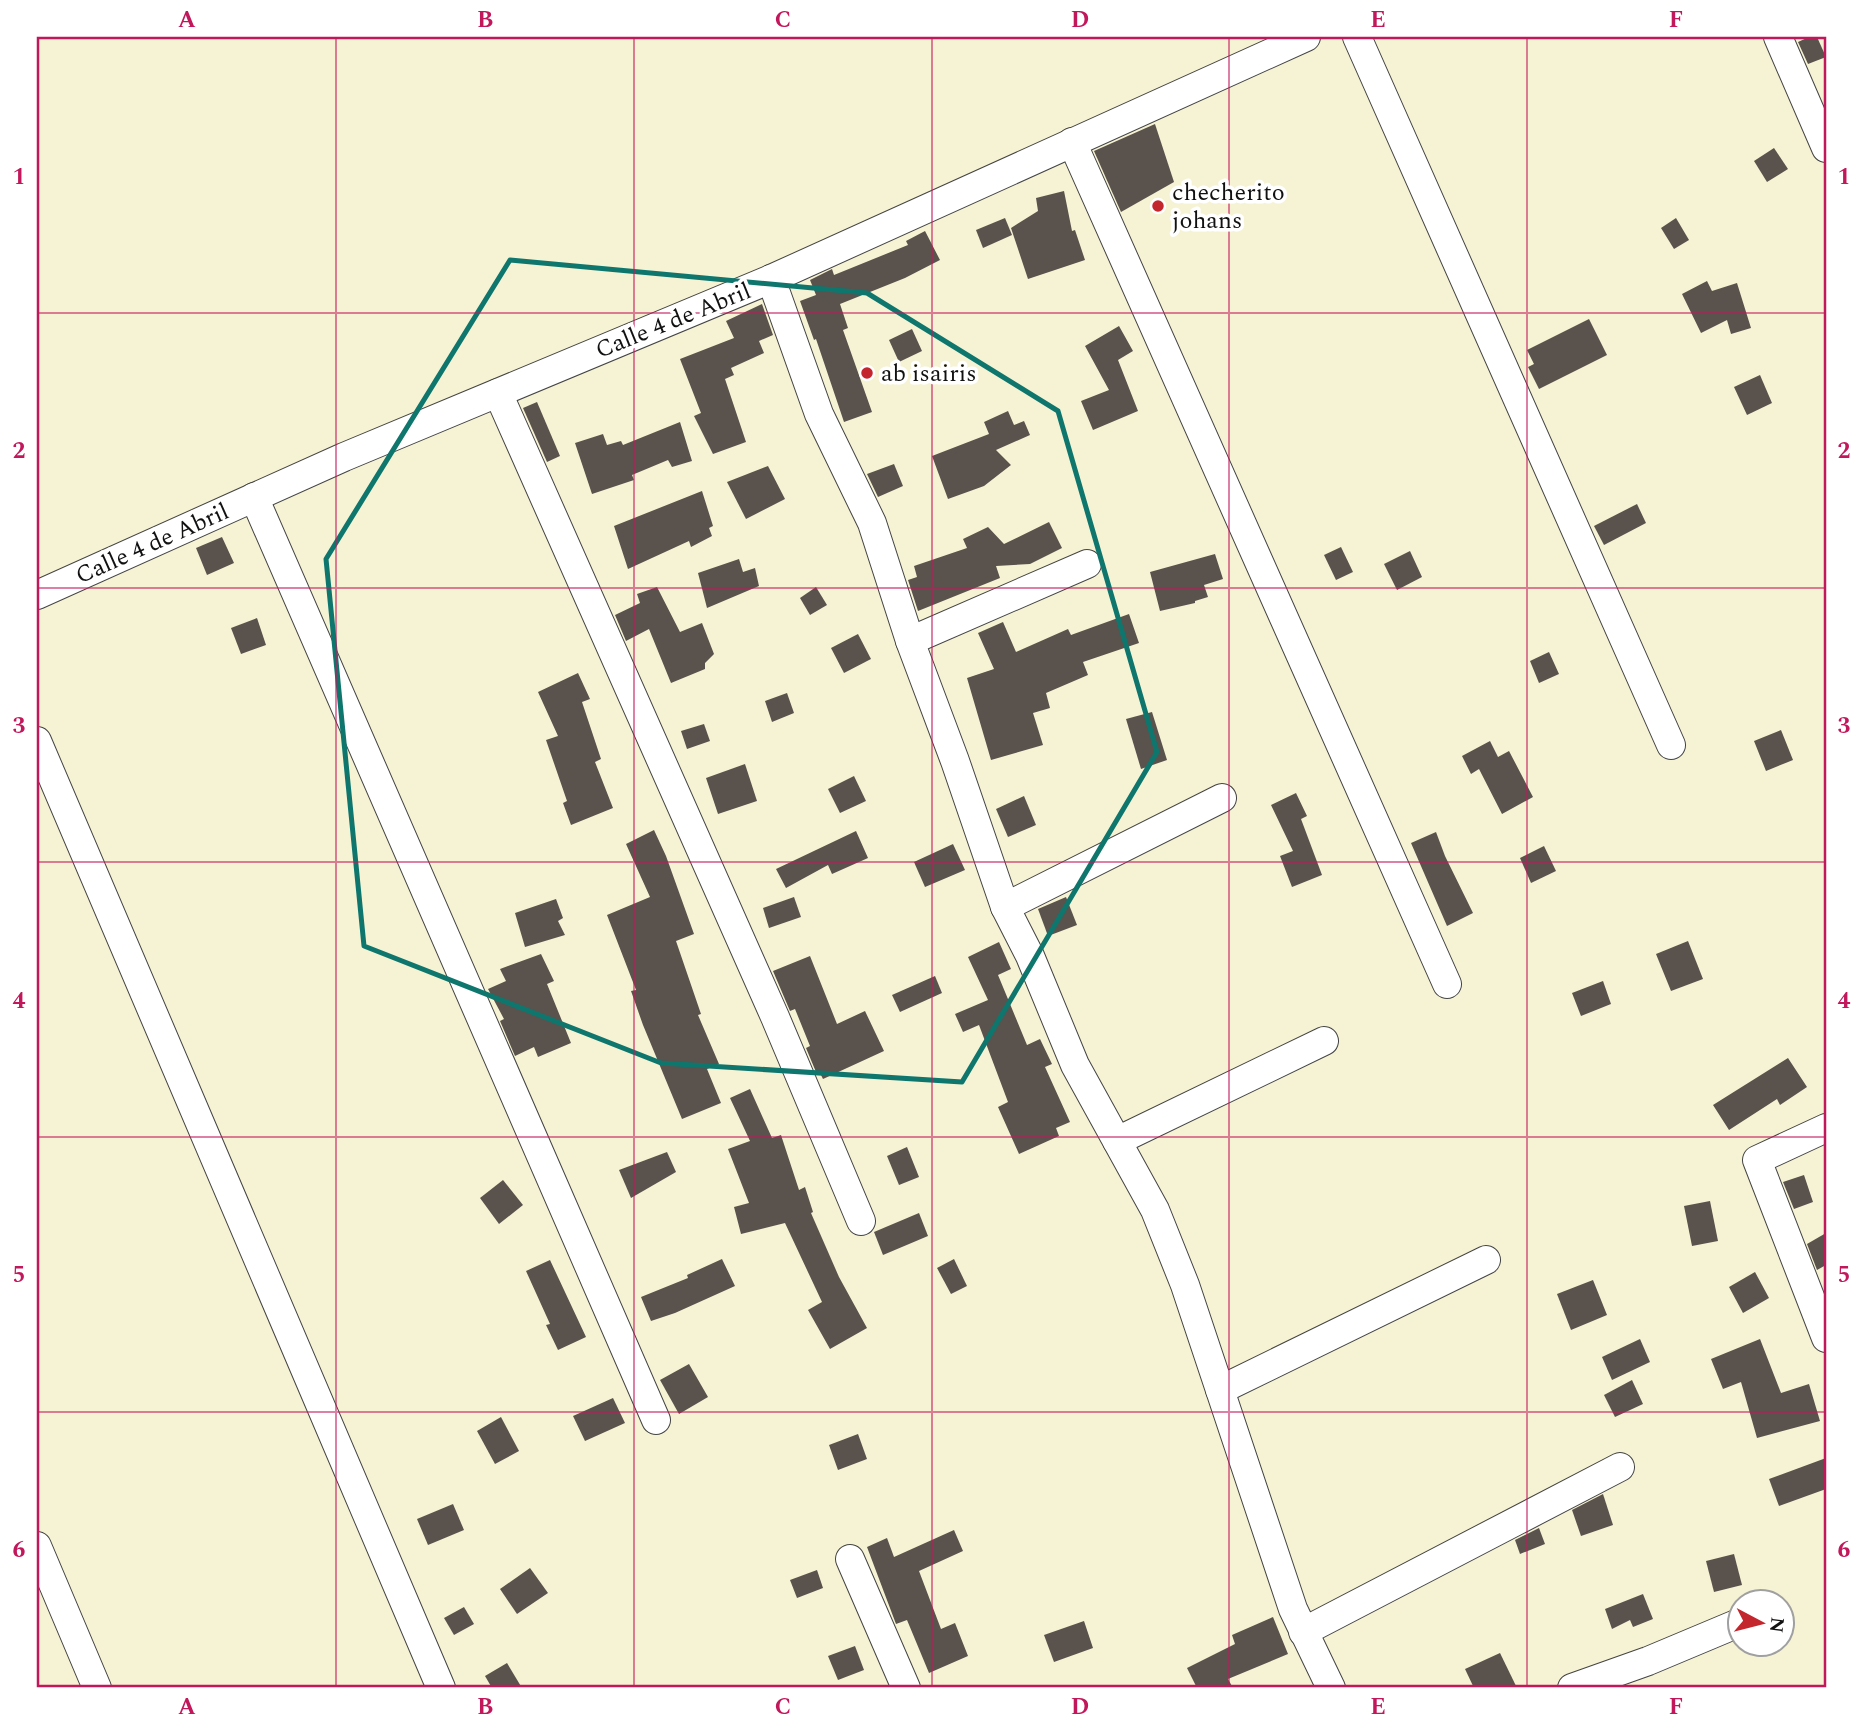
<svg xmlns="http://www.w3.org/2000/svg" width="1863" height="1725" font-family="Spectral,serif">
  <rect width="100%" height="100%" fill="#fffdf5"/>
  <path fill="#f6f3d4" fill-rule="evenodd" d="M 37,37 L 1826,37 L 1826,1688 L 37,1688 ZM 1741,1602 L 1783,1602 L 1783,1644 L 1741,1644 Z"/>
  <g fill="#5a524d">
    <path d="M 1809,37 L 1817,37 L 1826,57 L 1808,64 L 1798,42 Z"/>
    <path d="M 1155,124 L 1174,182 L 1121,212 L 1094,151 Z"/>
    <path d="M 1774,148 L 1788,169 L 1767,182 L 1754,161 Z"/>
    <path d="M 1064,191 L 1072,231 L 1075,230 L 1085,260 L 1028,279 L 1011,228 L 1038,211 L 1036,198 Z"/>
    <path d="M 1005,218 L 1012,235 L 983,248 L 976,230 Z"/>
    <path d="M 1676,218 L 1689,240 L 1674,249 L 1661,228 Z"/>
    <path d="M 925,231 L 940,260 L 905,278 L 840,304 L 848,328 L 843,330 L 872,412 L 844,422 L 816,339 L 814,340 L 800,301 L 816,295 L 810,280 L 832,269 L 834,275 L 908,245 L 906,241 Z"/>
    <path d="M 1707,281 L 1712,291 L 1737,283 L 1751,328 L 1731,334 L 1727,320 L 1701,333 L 1682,294 Z"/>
    <path d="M 762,304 L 773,335 L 759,341 L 764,353 L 731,368 L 734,375 L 725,379 L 746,442 L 713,454 L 694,416 L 701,413 L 680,359 L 734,338 L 726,321 Z"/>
    <path d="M 1589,319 L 1607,355 L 1539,389 L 1528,367 L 1534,364 L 1527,350 Z"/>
    <path d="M 1119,326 L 1133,351 L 1118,360 L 1138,411 L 1093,430 L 1081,401 L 1109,390 L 1085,346 Z"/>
    <path d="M 912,329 L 922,351 L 899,362 L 889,340 Z"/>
    <path d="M 1760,375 L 1772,403 L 1747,415 L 1734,387 Z"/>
    <path d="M 537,402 L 560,456 L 547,462 L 523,408 Z"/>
    <path d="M 1008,411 L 1014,425 L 1024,421 L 1030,435 L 996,450 L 1011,465 L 984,486 L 948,499 L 932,456 L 989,434 L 984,422 Z"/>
    <path d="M 680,422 L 692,461 L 672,467 L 668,460 L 632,475 L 634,480 L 592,494 L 575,443 L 603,434 L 607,445 L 621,441 L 623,445 Z"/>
    <path d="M 894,464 L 903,486 L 878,497 L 867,474 Z"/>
    <path d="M 768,466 L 785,499 L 746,519 L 727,482 Z"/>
    <path d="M 702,491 L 713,526 L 709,528 L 712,536 L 691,547 L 689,541 L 628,569 L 614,526 Z"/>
    <path d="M 1637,504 L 1646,523 L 1604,545 L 1594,526 Z"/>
    <path d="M 1049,522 L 1062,548 L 1030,564 L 996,566 L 1000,578 L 918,611 L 908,580 L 917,577 L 914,566 L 967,548 L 963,539 L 988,527 L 1004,544 Z"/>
    <path d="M 222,537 L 234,563 L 207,575 L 196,548 Z"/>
    <path d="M 1341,547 L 1353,572 L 1336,580 L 1324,555 Z"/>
    <path d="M 1410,551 L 1422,577 L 1397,590 L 1384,564 Z"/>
    <path d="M 1215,554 L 1223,579 L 1204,585 L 1208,597 L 1195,601 L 1195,603 L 1160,611 L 1150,572 Z"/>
    <path d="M 739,559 L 743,572 L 755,568 L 759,586 L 707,608 L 698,573 Z"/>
    <path d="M 657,587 L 680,632 L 702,623 L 714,654 L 705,663 L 705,669 L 671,683 L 649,629 L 626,641 L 615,615 L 640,603 L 637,594 Z"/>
    <path d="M 816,587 L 827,605 L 810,615 L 800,598 Z"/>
    <path d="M 1129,614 L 1139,643 L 1083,662 L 1088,675 L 1046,693 L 1050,708 L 1033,713 L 1043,745 L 991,760 L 967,678 L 994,669 L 978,633 L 1003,622 L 1016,652 L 1068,629 L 1071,635 Z"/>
    <path d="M 257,618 L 266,645 L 241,654 L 231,628 Z"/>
    <path d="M 858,634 L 871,659 L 844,673 L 831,648 Z"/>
    <path d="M 1549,652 L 1559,674 L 1539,683 L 1530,661 Z"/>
    <path d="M 578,673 L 590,699 L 582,702 L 601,759 L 595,762 L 613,808 L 571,825 L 563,803 L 567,801 L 546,740 L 558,736 L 538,692 Z"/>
    <path d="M 787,693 L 794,713 L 772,722 L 765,701 Z"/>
    <path d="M 1152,712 L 1167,760 L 1141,769 L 1126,719 Z"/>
    <path d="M 704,724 L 710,741 L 687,749 L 681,731 Z"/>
    <path d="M 1781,730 L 1793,760 L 1766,771 L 1754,741 Z"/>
    <path d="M 1490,741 L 1498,757 L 1509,751 L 1533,797 L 1502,814 L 1479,769 L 1471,774 L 1462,756 Z"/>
    <path d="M 745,764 L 757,801 L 718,814 L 706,778 Z"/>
    <path d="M 854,776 L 866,801 L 840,813 L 828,789 Z"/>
    <path d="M 1296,793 L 1307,816 L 1301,819 L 1322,875 L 1292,887 L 1280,856 L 1293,851 L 1271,805 Z"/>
    <path d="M 1024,796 L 1036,825 L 1008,837 L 996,809 Z"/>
    <path d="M 654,830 L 666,856 L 694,934 L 676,941 L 701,1014 L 698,1015 L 719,1064 L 707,1069 L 721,1103 L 682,1119 L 643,1025 L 631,991 L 636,990 L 607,915 L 650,897 L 626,844 Z"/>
    <path d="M 856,831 L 868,858 L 832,874 L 828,865 L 786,888 L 776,869 Z"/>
    <path d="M 1436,832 L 1445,856 L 1473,913 L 1447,926 L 1411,843 Z"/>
    <path d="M 953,844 L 965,870 L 925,887 L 914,862 Z"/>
    <path d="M 1544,846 L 1556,871 L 1531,883 L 1520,858 Z"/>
    <path d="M 794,897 L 801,917 L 769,928 L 763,908 Z"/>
    <path d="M 1066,897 L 1077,925 L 1048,936 L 1038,909 Z"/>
    <path d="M 556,899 L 563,918 L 558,921 L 565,935 L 525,947 L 515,913 Z"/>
    <path d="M 1688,941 L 1703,979 L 1671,991 L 1656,954 Z"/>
    <path d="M 999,942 L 1011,969 L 998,975 L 1027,1045 L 1040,1039 L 1052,1064 L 1045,1067 L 1070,1122 L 1056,1128 L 1059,1136 L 1019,1154 L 998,1107 L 1008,1102 L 979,1025 L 963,1032 L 955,1014 L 988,1000 L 968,957 Z"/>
    <path d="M 541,954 L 554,981 L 547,984 L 571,1043 L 538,1057 L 534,1047 L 515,1056 L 500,1021 L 504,1019 L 488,989 L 506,981 L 500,969 Z"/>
    <path d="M 810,956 L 837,1024 L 865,1011 L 884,1051 L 823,1079 L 819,1071 L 816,1072 L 806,1048 L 810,1046 L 795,1009 L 790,1011 L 773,971 Z"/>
    <path d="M 935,976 L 942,993 L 900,1012 L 892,995 Z"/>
    <path d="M 1603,981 L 1611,1004 L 1581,1016 L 1572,993 Z"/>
    <path d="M 1788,1058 L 1807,1087 L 1780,1105 L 1777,1099 L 1729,1130 L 1713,1105 Z"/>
    <path d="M 750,1089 L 772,1138 L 781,1135 L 799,1190 L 805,1187 L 813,1212 L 811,1213 L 839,1277 L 867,1328 L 830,1349 L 808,1310 L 822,1302 L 785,1223 L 741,1234 L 734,1207 L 749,1203 L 728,1149 L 750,1141 L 730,1098 Z"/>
    <path d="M 907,1147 L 919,1177 L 899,1185 L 887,1156 Z"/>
    <path d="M 667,1152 L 676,1172 L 631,1198 L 619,1170 Z"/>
    <path d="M 1804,1175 L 1813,1202 L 1794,1209 L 1783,1182 Z"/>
    <path d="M 503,1180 L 523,1205 L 499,1224 L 480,1198 Z"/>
    <path d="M 1710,1201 L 1718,1241 L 1692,1246 L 1684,1206 Z"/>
    <path d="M 919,1213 L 928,1236 L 883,1255 L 874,1232 Z"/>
    <path d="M 1826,1233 L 1826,1265 L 1817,1270 L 1807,1244 Z"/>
    <path d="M 722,1259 L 735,1286 L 675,1313 L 651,1321 L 641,1297 L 688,1278 L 687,1275 Z"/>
    <path d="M 954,1259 L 967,1286 L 951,1294 L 937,1268 Z"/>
    <path d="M 550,1260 L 586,1337 L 558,1350 L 546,1325 L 550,1324 L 526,1271 Z"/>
    <path d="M 1755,1272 L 1769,1298 L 1743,1313 L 1729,1287 Z"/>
    <path d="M 1593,1280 L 1607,1315 L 1571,1330 L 1557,1294 Z"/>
    <path d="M 1640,1339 L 1650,1362 L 1612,1380 L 1602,1357 Z"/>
    <path d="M 1760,1339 L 1781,1393 L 1809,1384 L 1820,1421 L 1757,1438 L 1741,1382 L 1723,1389 L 1711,1359 Z"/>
    <path d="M 689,1364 L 708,1397 L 679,1414 L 660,1380 Z"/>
    <path d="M 1632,1380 L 1643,1404 L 1615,1417 L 1604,1395 Z"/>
    <path d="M 613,1398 L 625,1423 L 585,1441 L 573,1416 Z"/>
    <path d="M 501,1417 L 519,1451 L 495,1464 L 477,1431 Z"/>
    <path d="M 858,1434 L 867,1459 L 838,1470 L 829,1445 Z"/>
    <path d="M 1826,1458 L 1826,1489 L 1779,1506 L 1769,1479 Z"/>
    <path d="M 1603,1494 L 1613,1525 L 1581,1536 L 1572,1510 Z"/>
    <path d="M 453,1504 L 464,1530 L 428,1545 L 417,1519 Z"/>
    <path d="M 1539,1528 L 1545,1544 L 1520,1554 L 1515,1540 Z"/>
    <path d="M 954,1530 L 963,1551 L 919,1571 L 941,1629 L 955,1623 L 968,1656 L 929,1673 L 907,1620 L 896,1624 L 867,1547 L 887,1538 L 894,1557 Z"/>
    <path d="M 1734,1554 L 1742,1585 L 1714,1592 L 1706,1561 Z"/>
    <path d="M 530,1568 L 548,1593 L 517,1614 L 500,1589 Z"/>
    <path d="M 817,1570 L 823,1588 L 797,1598 L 790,1580 Z"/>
    <path d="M 1643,1594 L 1653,1619 L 1633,1627 L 1630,1620 L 1612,1629 L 1605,1609 Z"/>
    <path d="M 464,1607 L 474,1624 L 454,1635 L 444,1618 Z"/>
    <path d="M 1273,1617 L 1288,1654 L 1228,1679 L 1233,1688 L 1197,1688 L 1187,1668 L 1235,1644 L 1232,1635 Z"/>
    <path d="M 1084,1621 L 1093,1648 L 1054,1662 L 1044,1635 Z"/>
    <path d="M 855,1646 L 864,1670 L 838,1680 L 828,1656 Z"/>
    <path d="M 1500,1653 L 1517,1688 L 1474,1688 L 1465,1669 Z"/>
    <path d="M 507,1663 L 522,1688 L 492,1688 L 485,1676 Z"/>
  </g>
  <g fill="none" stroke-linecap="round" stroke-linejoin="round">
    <defs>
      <g id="street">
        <path d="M 1357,37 L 1671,745"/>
        <path d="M 1778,37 L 1826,148"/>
        <path d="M 1072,142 L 1447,984"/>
        <path d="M 771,279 L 819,414 L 872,523 L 910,641 L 955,761 L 1005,907 L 1030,956 L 1075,1065 L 1155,1210 L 1185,1285 L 1293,1609 L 1331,1688"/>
        <path d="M 498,393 L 775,1017 L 861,1221"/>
        <path d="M 254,497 L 656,1420"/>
        <path d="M 37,595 L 344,457 L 771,279 L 1306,37"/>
        <path d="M 910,641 L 1087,564"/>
        <path d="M 37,741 L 441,1688"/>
        <path d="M 1005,907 L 1222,798"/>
        <path d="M 1826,1128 L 1757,1160 L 1826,1338"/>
        <path d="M 1117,1141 L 1324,1041"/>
        <path d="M 1220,1390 L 1486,1260"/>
        <path d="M 37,1546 L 97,1688"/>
        <path d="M 850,1559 L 906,1688"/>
        <path d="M 1303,1632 L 1620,1467"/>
        <path d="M 1572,1688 L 1648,1661 L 1741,1622"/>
      </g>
    </defs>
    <use href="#street" stroke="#444" stroke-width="30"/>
    <use href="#street" stroke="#fff" stroke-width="28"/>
  </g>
  <path fill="none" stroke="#0f766e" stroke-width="5" stroke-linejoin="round" d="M 510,260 L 867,293 L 1058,411 L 1157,752 L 962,1082 L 661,1063 L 364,946 L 326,559 Z"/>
  <path fill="none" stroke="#c2185b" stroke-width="2" stroke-opacity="0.55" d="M 336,37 L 336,1688M 634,37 L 634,1688M 932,37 L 932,1688M 1229,37 L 1229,1688M 1527,37 L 1527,1688M 37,313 L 1826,313M 37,588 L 1826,588M 37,862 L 1826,862M 37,1137 L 1826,1137M 37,1412 L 1826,1412"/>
  <g fill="#c4262e" stroke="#fff" stroke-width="2.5">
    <circle cx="1158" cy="206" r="7"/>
    <circle cx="867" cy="373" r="7"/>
  </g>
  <g text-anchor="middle" stroke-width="7" stroke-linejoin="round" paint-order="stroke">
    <g font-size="24" fill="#111" stroke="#fff" text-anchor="start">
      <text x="1172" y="200">checherito<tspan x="1172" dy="28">johans</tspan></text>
      <text x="881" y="381">ab isairis</text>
    </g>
    <g font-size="24" fill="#111" stroke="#fff">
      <text transform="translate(673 320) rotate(-22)" y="8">Calle 4 de Abril</text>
      <text transform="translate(152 543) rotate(-24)" y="8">Calle 4 de Abril</text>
    </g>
  </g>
  <rect width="1863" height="1725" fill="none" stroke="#ffffff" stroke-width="77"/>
  <g transform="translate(1761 1623) rotate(97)"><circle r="33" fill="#ffffff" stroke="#a0a0a0" stroke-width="2"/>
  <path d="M0-5L12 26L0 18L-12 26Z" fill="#c4262e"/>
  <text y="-10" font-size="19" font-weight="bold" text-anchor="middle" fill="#111111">N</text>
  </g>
  <rect x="38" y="38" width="1787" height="1648" fill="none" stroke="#c2185b" stroke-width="2.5"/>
  <g font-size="23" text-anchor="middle" font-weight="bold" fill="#c2185b">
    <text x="187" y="27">A</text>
    <text x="485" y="27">B</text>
    <text x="783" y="27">C</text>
    <text x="1080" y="27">D</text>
    <text x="1378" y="27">E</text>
    <text x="1676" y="27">F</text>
    <text x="19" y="184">1</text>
    <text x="1844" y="184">1</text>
    <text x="19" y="458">2</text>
    <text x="1844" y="458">2</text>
    <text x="19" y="733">3</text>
    <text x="1844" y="733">3</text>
    <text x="19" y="1008">4</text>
    <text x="1844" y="1008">4</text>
    <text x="19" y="1282">5</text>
    <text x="1844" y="1282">5</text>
    <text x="19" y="1557">6</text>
    <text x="1844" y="1557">6</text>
    <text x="187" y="1714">A</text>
    <text x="485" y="1714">B</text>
    <text x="783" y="1714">C</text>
    <text x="1080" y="1714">D</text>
    <text x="1378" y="1714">E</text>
    <text x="1676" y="1714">F</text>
  </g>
</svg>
